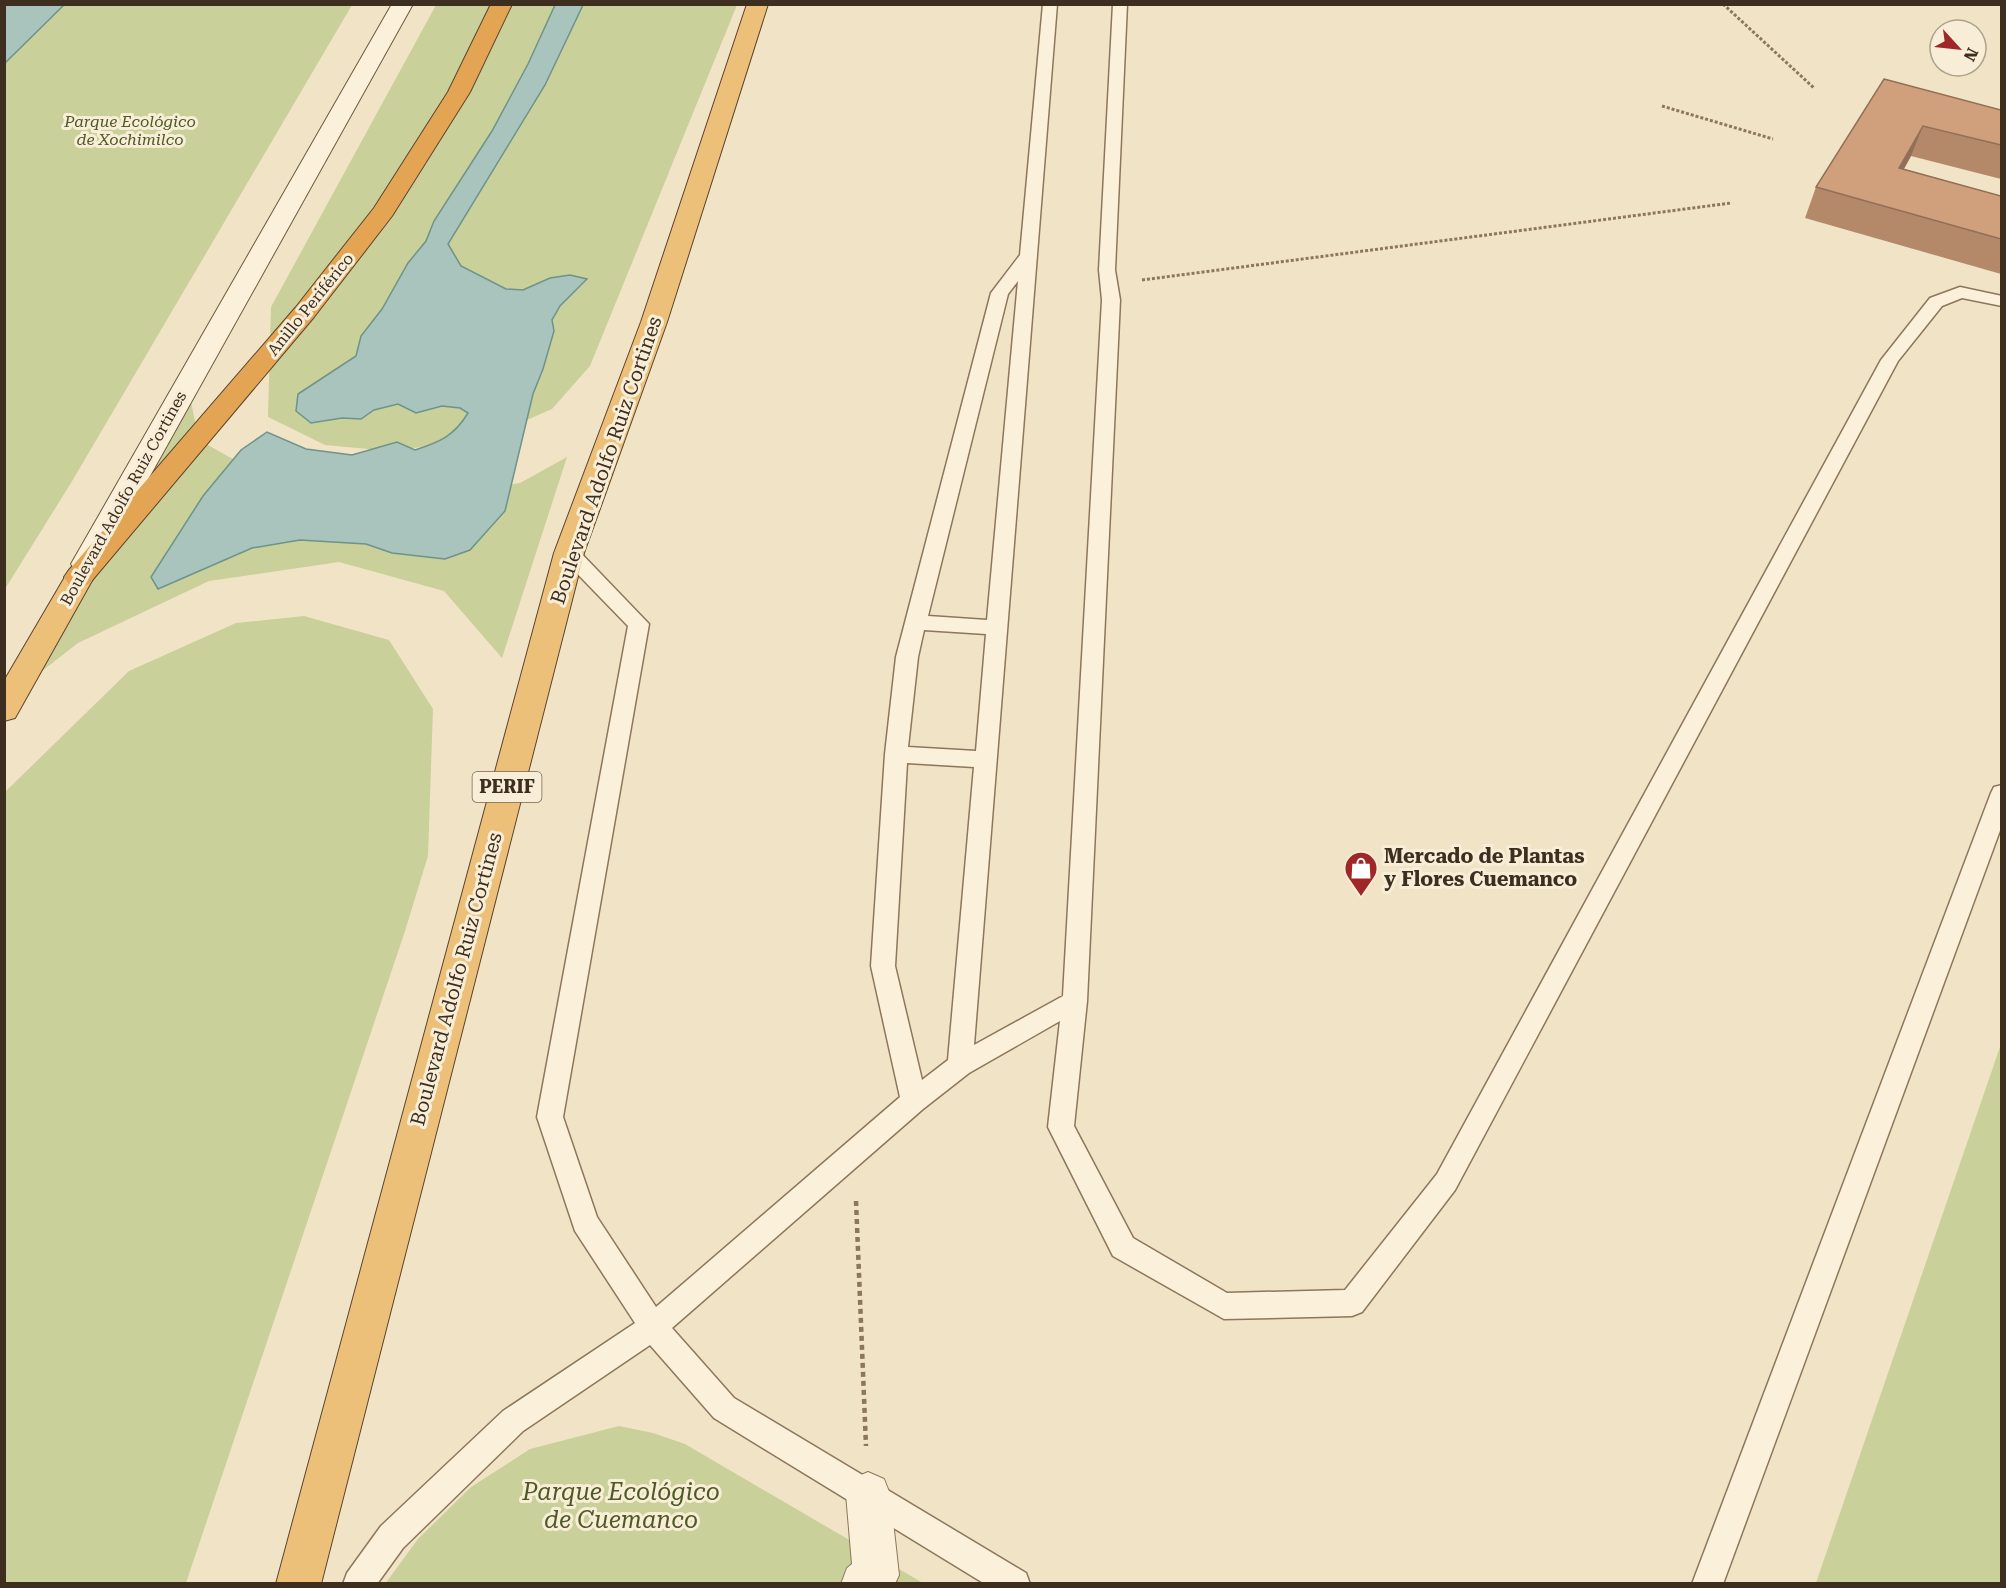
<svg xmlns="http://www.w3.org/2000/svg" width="2006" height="1588" font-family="'Roboto Serif',serif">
  <rect width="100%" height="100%" fill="#f1e4c6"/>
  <g fill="#c9d099">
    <path d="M 5,5 L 352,5 L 71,483 L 5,589 Z"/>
    <path d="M 436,5 L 737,5 L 590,366 L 552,409 L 483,439 L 389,451 L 325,445 L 268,417 L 271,307 Z"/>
    <path d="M 188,388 L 199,440 L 290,491 L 407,501 L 520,483 L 567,457 L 502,658 L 444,591 L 339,562 L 209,581 L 78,643 L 19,689 Z"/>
    <path d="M 304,616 L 389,640 L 433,709 L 428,856 L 405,931 L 186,1583 L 5,1583 L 5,792 L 129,671 L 236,623 Z"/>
    <path d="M 2001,1044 L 2001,1583 L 1816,1583 L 1818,1577 Z"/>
    <path d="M 619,1426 L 653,1433 L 685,1444 L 923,1583 L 385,1584 L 418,1539 L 471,1487 L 530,1449 Z"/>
  </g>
  <g fill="#a8c4bc" stroke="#6e938a" stroke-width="1.5">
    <path d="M 5,4 L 64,4 L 64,5 L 5,63 Z"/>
    <path d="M 555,5 L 583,5 L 545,85 L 448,244 L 461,266 L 506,289 L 523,290 L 550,278 L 570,275 L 587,279 L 560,306 L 552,320 L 554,331 L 543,369 L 533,394 L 505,511 L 470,550 L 445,559 L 392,553 L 366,544 L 300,540 L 252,548 L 158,589 L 151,577 L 203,496 L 241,450 L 267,432 L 306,449 L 352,455 L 397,442 L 415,450 C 440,442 454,436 468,413 L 460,408 L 442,406 L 416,413 L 398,404 L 374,410 L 361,419 L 342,418 L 311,423 L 296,411 L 298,394 L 356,356 L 361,336 L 382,309 L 408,263 L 426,241 L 434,221 L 492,131 L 528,64 Z"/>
  </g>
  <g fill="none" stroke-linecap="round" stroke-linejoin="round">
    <defs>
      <g id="service">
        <path d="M 1043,4 L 1057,4 L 974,1045 L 1063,996 L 1102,300 L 1099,270 L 1113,4 L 1127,4 L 1115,270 L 1120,300 L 1087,1001 L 1074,1126 L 1133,1238 L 1227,1293 L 1345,1290 L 1437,1174 L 1881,360 L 1930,298 L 1960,287 L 2002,296 L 2002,306 L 1962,298 L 1942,306 L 1898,361 L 1455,1190 L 1362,1312 L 1352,1316 L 1224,1319 L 1113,1256 L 1048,1127 L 1060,1021 L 969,1073 L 923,1109 L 672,1328 L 734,1398 L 1026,1573 L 1030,1584 L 985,1584 L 714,1418 L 650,1345 L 523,1431 L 403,1548 L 377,1584 L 343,1584 L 347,1573 L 381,1526 L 503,1411 L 635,1323 L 575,1231 L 537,1117 L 628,626 L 562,558 L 559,553 L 562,548 L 569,546 L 576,548 L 649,624 L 563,1117 L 597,1217 L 656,1307 L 900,1097 L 871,966 L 885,754 L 896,657 L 991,293 L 1020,255 ZM 1018,281 L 987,620 L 928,616 L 1008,294 ZM 924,630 L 986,634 L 976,751 L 908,747 L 918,657 ZM 907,763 L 974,767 L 948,1060 L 922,1080 L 895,966 Z"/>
        <path d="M 2002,785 L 2002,825 L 1723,1584 L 1692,1584 L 1991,793 L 1994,787 Z"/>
      </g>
      <path id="pedestrian" d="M 868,1472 L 884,1479 L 890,1494 L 899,1575 L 895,1584 L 841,1584 L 847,1568 L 852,1564 L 846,1494 L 852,1479 Z"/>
      <path id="secondary" d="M 392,4 L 413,4 L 101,564 L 96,571 L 86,574 L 76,571 L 71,564 Z"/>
      <g id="trunk">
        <path d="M 747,4 L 768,4 L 667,322 L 584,553 L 321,1584 L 276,1584 L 554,553 L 641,322 Z"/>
        <path d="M 79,567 L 89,570 L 94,577 L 15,718 L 4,721 L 4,681 L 69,570 Z"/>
      </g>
      <path id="motorway" d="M 491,4 L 512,4 L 470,92 L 392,216 L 314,317 L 89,584 L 79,587 L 69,584 L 64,577 L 69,570 L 296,307 L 374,208 L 448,92 Z"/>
    </defs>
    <use href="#service" stroke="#8d765b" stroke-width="3"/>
    <use href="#pedestrian" stroke="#8d765b" stroke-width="2"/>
    <use href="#secondary" stroke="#6f573e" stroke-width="2"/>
    <use href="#trunk" stroke="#5b442f" stroke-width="2"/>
    <use href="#motorway" stroke="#5b442f" stroke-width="2"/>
    <g stroke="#8d765b" stroke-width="3" stroke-dasharray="3 2" stroke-linecap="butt">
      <path d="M 1723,4 L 1814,88"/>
      <path d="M 1662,106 L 1773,139"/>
      <path d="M 1142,280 L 1731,203"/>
    </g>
    <path stroke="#8d765b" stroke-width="4.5" stroke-dasharray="5 4" stroke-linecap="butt" d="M 856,1201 L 866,1446"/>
    <use href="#service" fill="#fbf1db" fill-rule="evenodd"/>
    <use href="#pedestrian" fill="#fbf1db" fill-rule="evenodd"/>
    <use href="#secondary" fill="#fbf1db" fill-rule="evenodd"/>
    <use href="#trunk" fill="#ecc078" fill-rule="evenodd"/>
    <use href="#motorway" fill="#e3a554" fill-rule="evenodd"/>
  </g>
  <path fill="#b3896a" d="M 1884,79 L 2001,110 L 2001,179 L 1911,156 L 1904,169 L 2001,196 L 2001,274 L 1805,218 L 1816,187 Z"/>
  <path fill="#926f56" d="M 1923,126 L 1911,156 L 1887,199 L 1899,168 Z"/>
  <path fill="#d09f7b" stroke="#926f56" stroke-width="1.5" d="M 1884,79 L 2001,110 L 2001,145 L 1923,126 L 1899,168 L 2001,196 L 2001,239 L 1816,187 Z"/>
  <defs>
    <symbol id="shop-pin" viewBox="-11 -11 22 30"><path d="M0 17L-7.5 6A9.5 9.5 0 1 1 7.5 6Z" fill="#a02727" stroke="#f8eed7"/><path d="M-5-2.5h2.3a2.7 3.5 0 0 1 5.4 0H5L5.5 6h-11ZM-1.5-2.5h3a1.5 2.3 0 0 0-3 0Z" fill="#fff"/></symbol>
  </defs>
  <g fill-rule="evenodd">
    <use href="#shop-pin" x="1342" y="849" width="38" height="52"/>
  </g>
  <g text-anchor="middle" stroke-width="6" stroke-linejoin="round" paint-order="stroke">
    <g font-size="16" font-style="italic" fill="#4d5a25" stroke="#f8eed7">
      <text x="130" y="127">Parque Ecológico<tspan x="130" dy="18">de Xochimilco</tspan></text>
    </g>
    <g font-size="16" fill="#3d2e1f" stroke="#f8eed7">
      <text transform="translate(310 304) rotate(-51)" y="6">Anillo Periférico</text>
      <text transform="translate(123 498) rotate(-61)" y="6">Boulevard Adolfo Ruiz Cortines</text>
    </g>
    <rect fill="#f8eed7" stroke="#756856" stroke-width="1.5" x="472.5" y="772" width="69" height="30" rx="4.5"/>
    <g font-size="18" font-weight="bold" fill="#3d2e1f">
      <text x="507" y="793">PERIF</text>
    </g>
    <g font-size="20" fill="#3d2e1f" stroke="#f8eed7">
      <text transform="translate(606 460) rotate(-71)" y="7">Boulevard Adolfo Ruiz Cortines</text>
      <text transform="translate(456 979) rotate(-75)" y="7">Boulevard Adolfo Ruiz Cortines</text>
    </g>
    <g font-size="20" font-weight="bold" fill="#3d2e1f" stroke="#f8eed7" text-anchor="start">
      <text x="1384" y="863">Mercado de Plantas<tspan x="1384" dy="23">y Flores Cuemanco</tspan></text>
    </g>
    <g font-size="24" font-style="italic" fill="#4d5a25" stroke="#f8eed7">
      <text x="621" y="1500">Parque Ecológico<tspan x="621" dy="28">de Cuemanco</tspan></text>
    </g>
  </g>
  <rect width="2006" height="1588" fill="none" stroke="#3d2e1f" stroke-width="12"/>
  <g transform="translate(1958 48) rotate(117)"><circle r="28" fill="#f8eed7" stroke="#ada18d" stroke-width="1.5"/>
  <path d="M0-4.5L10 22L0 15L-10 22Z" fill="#a02727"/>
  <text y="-9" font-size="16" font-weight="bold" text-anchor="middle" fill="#3d2e1f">N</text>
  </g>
</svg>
